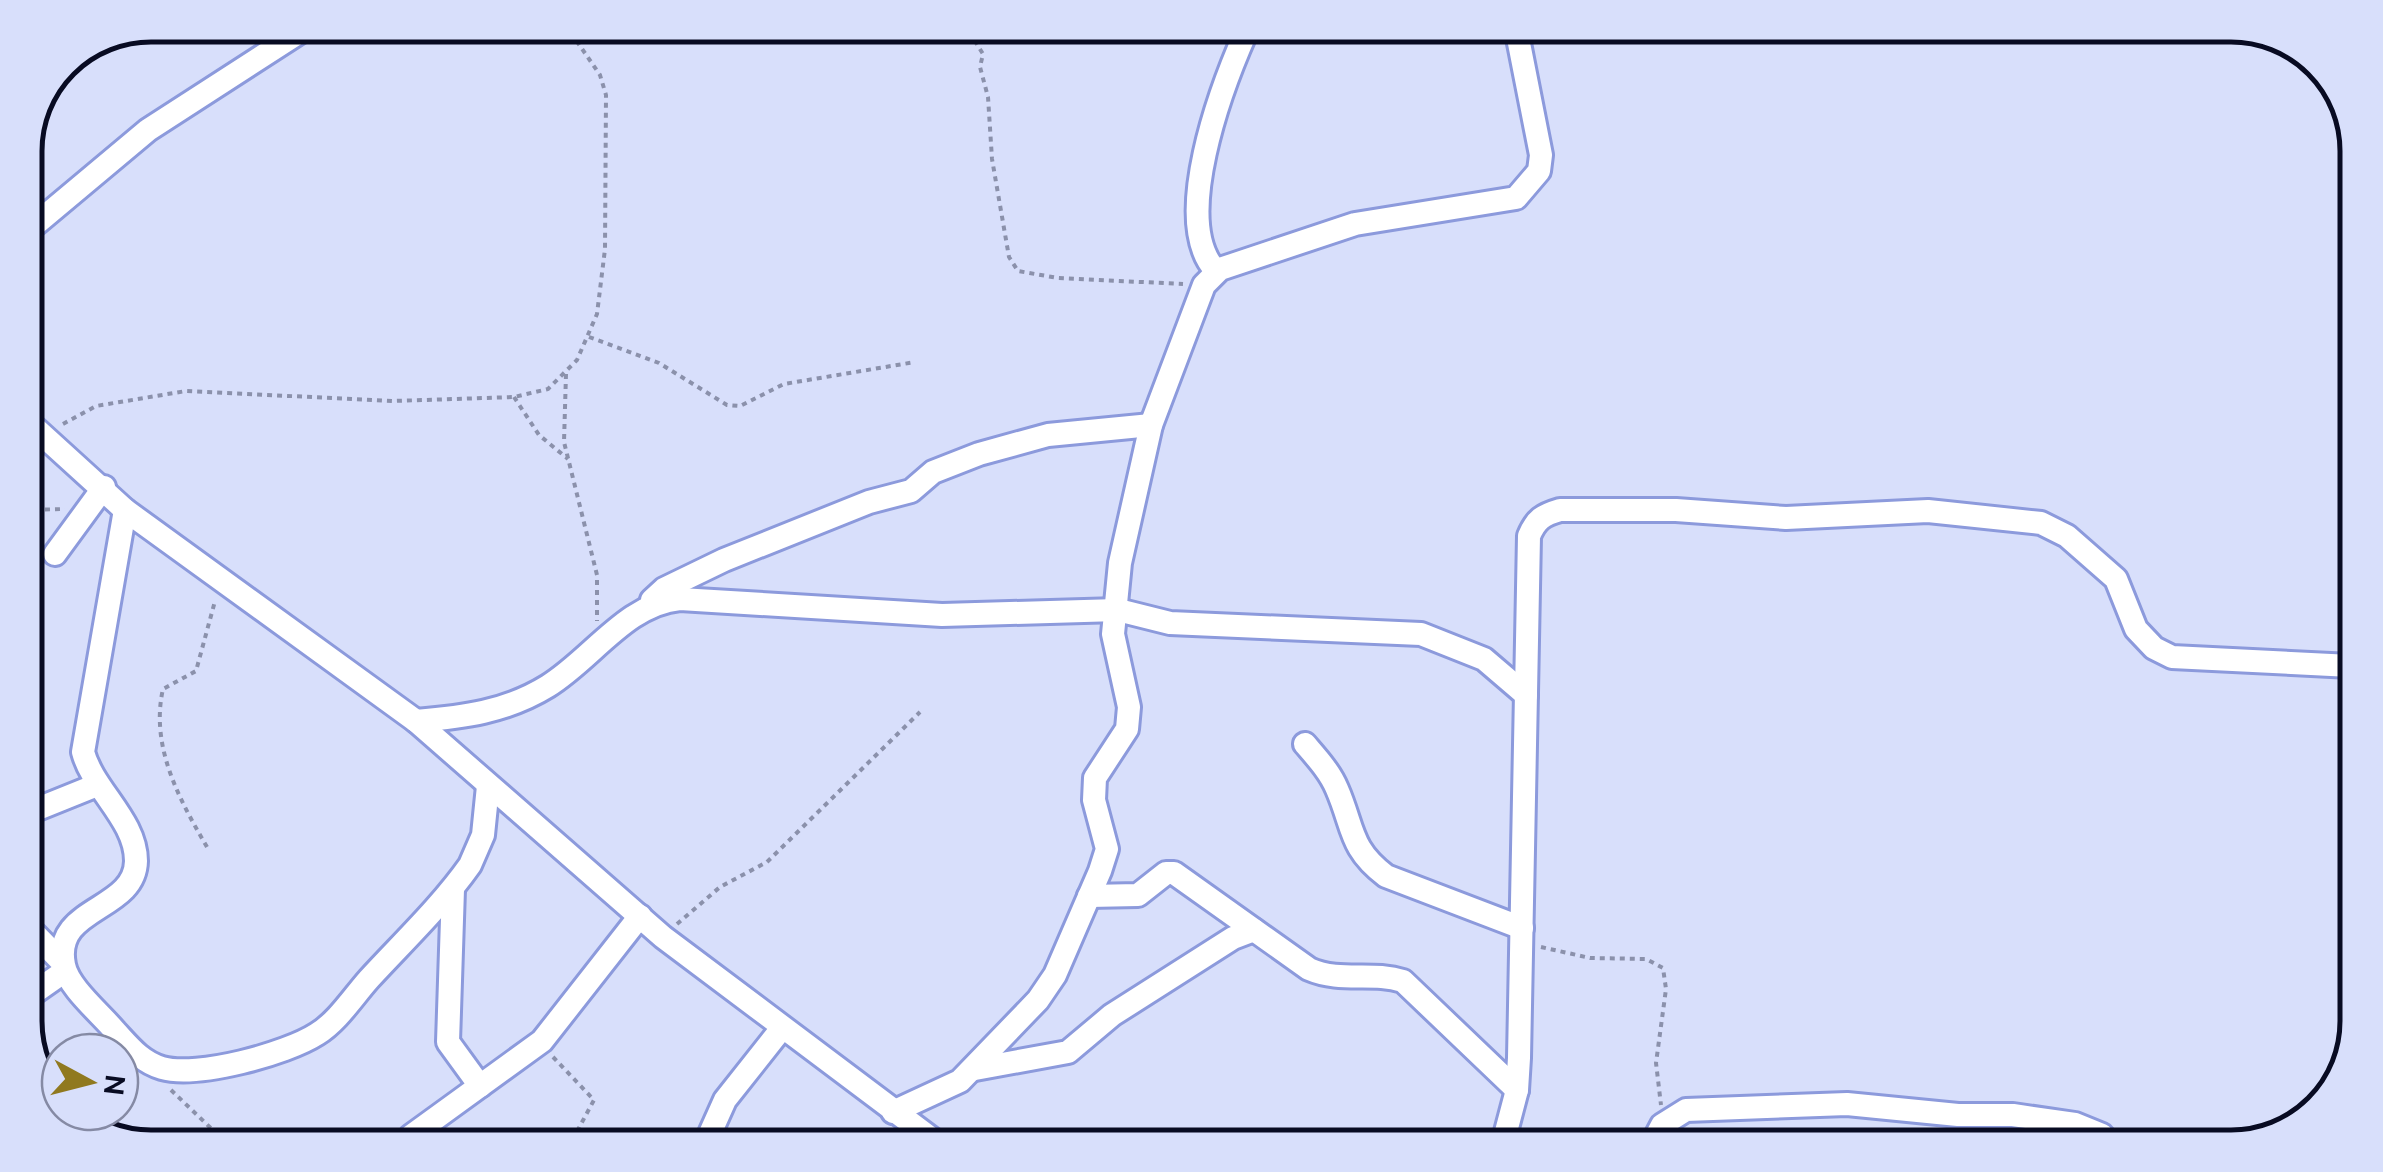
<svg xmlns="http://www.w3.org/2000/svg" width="2383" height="1172" font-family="Ubuntu,sans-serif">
  <rect width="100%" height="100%" fill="#d8dffb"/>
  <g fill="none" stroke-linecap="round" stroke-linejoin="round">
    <defs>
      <g id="minor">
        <path d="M 25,233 L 148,130 L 309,26"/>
        <path d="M 1216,271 C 1170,222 1222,86 1246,32"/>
        <path d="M 25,419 L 125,510 L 416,721 L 663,937 L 932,1139"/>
        <path d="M 125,510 L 83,752 C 93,790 136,820 136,861 C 135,912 52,906 64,965 C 68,987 100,1013 115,1031 C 129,1046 141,1062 162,1068 C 197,1078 286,1054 317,1034 C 337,1022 353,997 369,979 C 403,942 441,906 470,865 L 483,835 L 488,786"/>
        <path d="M 55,554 L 104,487"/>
        <path d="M 652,600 L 664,589 L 724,560 L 869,502 L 911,491 L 933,472 L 979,454 L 1048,435 L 1151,425"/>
        <path d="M 416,721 C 463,717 506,712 548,686 C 592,659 626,604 680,599 L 942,615 L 1118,610 L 1170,623 L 1421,634 L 1484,659 L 1526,695"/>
        <path d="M 1305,744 C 1317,758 1330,772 1337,789 C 1354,828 1349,848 1386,876 L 1522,928"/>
        <path d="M 25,814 L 97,785"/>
        <path d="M 453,889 L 448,1042 L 480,1086"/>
        <path d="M 1089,896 L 1138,895 L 1166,873 L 1174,873 L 1309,969 C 1341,983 1372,971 1403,981 L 1517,1090"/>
        <path d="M 25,924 L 63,963"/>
        <path d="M 25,999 L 65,971"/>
        <path d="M 975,1069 L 1068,1052 L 1112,1015 L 1233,938 L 1254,930"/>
        <path d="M 893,1112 L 960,1081 L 1038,1000 L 1055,975 L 1100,871 L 1107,849 L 1094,800 L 1095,778 L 1127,729 L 1129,707 L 1113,634 L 1120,563 L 1151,425 L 1204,285 L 1220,269 L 1355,224 L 1516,198 L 1539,171 L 1541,155 L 1517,33"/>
        <path d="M 411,1136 L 542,1041 L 640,916"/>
        <path d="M 708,1138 L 725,1100 L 782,1028"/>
        <path d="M 1503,1143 L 1517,1090 L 1519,1058 L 1529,536 C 1536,519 1543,515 1560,510 L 1676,510 L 1786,518 L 1928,511 L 2041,523 L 2067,536 L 2116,579 L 2136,629 L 2154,648 L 2172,657 L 2351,666"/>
        <path d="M 1652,1144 L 1662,1125 L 1686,1110 L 1847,1104 L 1958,1115 L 2013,1115 L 2075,1124 L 2102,1135 L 2109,1146"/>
      </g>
    </defs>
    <use href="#minor" stroke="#8c9adc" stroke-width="28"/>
    <g stroke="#8b91ab" stroke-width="4" stroke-dasharray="5 5" stroke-linecap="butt">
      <path d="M 958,30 L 973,38 L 983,54 L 980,67 L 988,97 L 992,159 L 1009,257 L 1018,271 L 1058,278 L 1183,284"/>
      <path d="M 1401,32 L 1422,37 L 1439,33"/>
      <path d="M 1264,38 L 1321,42 L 1339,32"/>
      <path d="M 589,337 L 659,363 L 727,405 L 740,406 L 784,384 L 915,362"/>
      <path d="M 566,374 L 564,442 L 597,575 L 597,621"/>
      <path d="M 514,397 L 539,435 L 568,459"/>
      <path d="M 63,424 L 96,406 L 186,391 L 393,401 L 514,397 L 548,389 L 577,360 L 597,314 L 605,249 L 606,95 L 600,75 L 567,27"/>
      <path d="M 25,510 L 65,509"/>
      <path d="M 207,847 C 179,799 150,746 163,689 L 196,671 L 215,601"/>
      <path d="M 677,924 L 720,887 L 767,862 L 920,712"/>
      <path d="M 1541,947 L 1590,958 L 1646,959 L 1663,968 L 1666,989 L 1656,1063 L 1661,1105"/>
      <path d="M 553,1057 L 594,1100 L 574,1137"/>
      <path d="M 171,1090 L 218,1135"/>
    </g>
    <use href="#minor" stroke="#fff" stroke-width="22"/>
  </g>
  <path d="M0 0H2383V1172H0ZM151 42H2231A109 109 0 0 1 2340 151V1021A109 109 0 0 1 2231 1130H151A109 109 0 0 1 42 1021V151A109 109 0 0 1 151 42Z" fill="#d8dffb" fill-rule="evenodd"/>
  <path fill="none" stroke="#080b22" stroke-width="5" d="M151 42H2231A109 109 0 0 1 2340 151V1021A109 109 0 0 1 2231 1130H151A109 109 0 0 1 42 1021V151A109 109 0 0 1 151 42Z"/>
  <g transform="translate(90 1082) rotate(97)"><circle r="48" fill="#d8dffb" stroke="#858aa4" stroke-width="2.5"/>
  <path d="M0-8L18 38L0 25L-18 38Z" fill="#90791f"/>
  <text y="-15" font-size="28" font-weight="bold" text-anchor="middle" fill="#080b22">N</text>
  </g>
</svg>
